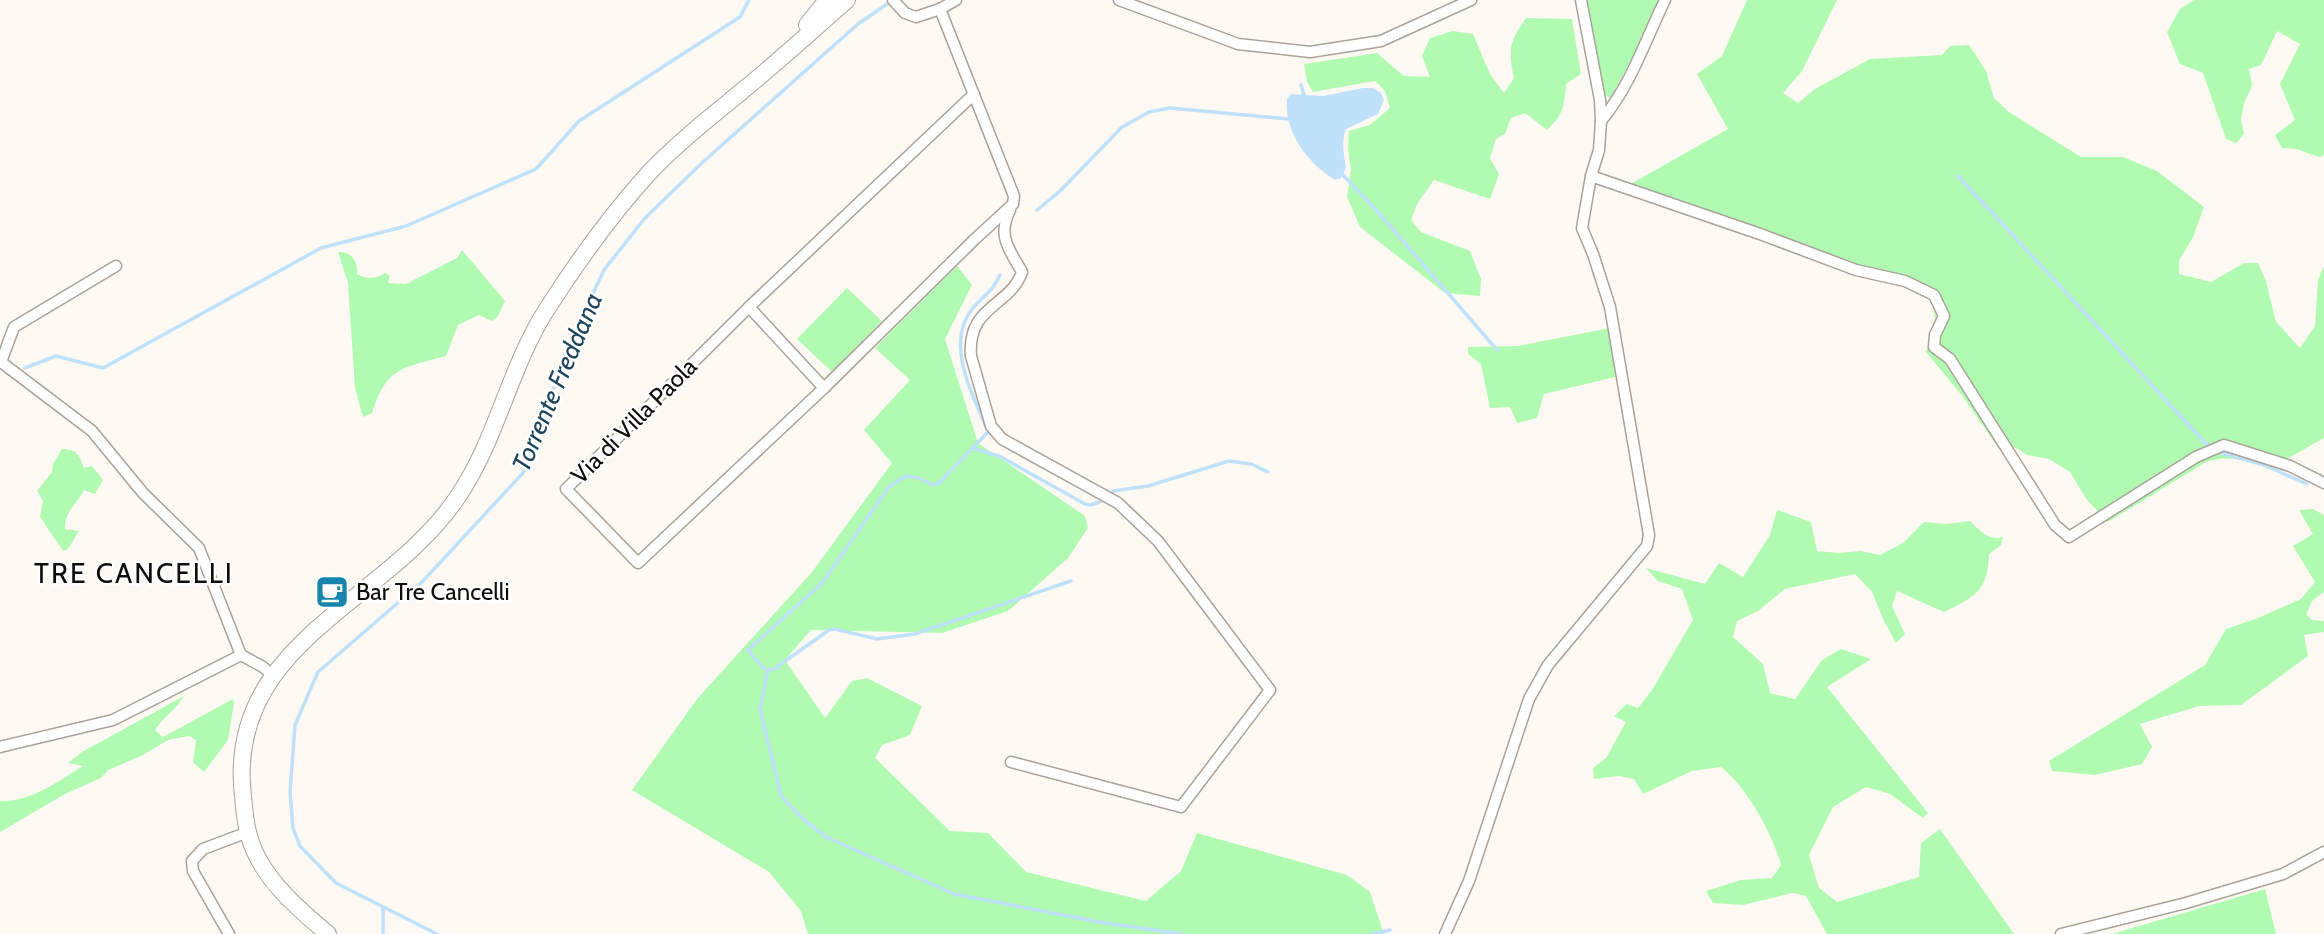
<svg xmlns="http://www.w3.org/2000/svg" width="2324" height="934" font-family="Cabin,sans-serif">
  <rect width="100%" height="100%" fill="#fff9f3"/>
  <g fill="#b0fbb1">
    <path d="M 1583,0 L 1661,0 L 1645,35 L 1610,98 L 1604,94 Z"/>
    <path d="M 1747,0 L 1837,0 L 1802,71 L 1783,93 L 1798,103 L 1815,89 L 1870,59 L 1942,55 L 1950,46 L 1969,45 L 1986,71 L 1994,98 L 2009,112 L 2081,157 L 2123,157 L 2157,171 L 2204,207 L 2193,237 L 2179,261 L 2179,274 L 2211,282 L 2244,263 L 2258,263 L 2266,281 L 2276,322 L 2300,348 L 2315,326 L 2318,280 L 2324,266 L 2324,438 L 2271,468 C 2249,461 2229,454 2206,462 L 2108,522 L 2087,500 L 2070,472 L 2049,459 L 2027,455 L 2011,445 L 2001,452 L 1963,397 L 1926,352 L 1935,318 L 1931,299 L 1911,288 L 1627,186 L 1728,129 L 1697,74 L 1722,56 Z"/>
    <path d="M 2194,0 L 2324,0 L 2324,155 L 2319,157 L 2296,149 L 2282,148 L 2275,135 L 2295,120 L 2280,84 L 2300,44 L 2277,31 L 2261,65 L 2249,69 L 2252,86 L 2244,103 L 2241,120 L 2244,134 L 2236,143 L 2226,139 L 2203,73 L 2180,64 L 2167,32 L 2180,9 Z"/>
    <path d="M 1526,18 L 1572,19 L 1581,74 L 1566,84 C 1564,106 1564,114 1547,130 L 1525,113 L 1511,118 L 1505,134 L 1496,139 L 1490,158 L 1499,174 L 1490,199 L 1434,180 L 1417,204 L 1411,220 L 1421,232 L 1470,251 L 1481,279 L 1480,296 L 1445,293 L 1360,227 L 1347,197 L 1351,170 L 1348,149 L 1349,131 L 1370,125 L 1390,108 L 1385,91 L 1375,81 L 1313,92 L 1307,82 L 1304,64 L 1377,53 L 1404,76 L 1430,77 L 1422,56 L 1430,38 L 1453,31 L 1473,34 L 1490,74 L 1504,93 L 1514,78 C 1508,50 1509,42 1526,18 Z"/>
    <path d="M 462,250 L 505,301 L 498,316 L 492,321 L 479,315 L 458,325 L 446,356 C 403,368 387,366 372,413 L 363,417 L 355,388 L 348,283 L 338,252 C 352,252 358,261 357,274 C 367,280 375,279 385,273 L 390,276 L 388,283 L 406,284 L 457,258 Z"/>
    <path d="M 957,266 L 972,285 L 945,339 L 978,443 L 1085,516 L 1088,528 L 1068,558 L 1008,611 L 942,633 L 811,630 L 785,660 L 825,718 L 852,681 L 867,678 L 922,706 L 910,735 L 882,745 L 875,758 L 950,831 L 988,833 L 1026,872 L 1146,901 L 1181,871 L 1197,833 L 1347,875 L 1370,892 L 1384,934 L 808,934 L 801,911 L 769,872 L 632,790 L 697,699 L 812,572 L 892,463 L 864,430 L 910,380 L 875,348 Z"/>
    <path d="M 847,288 L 882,321 L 832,372 L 797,339 Z"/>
    <path d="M 1610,328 L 1619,376 L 1544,394 L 1537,418 L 1517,423 L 1510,407 L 1490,408 L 1481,364 L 1468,354 L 1468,347 L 1518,346 Z"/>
    <path d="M 62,449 C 77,449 79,455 84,468 L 92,466 L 103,480 L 95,494 L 84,490 C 77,504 64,512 65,529 L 79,531 L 68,549 L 63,551 L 40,517 L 43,501 L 37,491 L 52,472 L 53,464 Z"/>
    <path d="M 2313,509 L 2324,515 L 2324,592 L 2312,601 L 2306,615 L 2313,620 L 2324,621 L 2324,632 L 2304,635 L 2308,656 L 2241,705 L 2199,706 L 2140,724 L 2152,747 L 2142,764 L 2095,775 L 2052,771 L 2049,761 L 2205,665 L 2226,629 L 2258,618 L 2301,599 L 2315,582 L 2293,546 L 2313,534 L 2299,510 Z"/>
    <path d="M 1777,510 L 1811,522 L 1817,551 L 1839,553 L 1861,551 L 1880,555 L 1903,543 L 1924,522 L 1947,524 L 1970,521 C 1980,531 1989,541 2003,537 L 2001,545 L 1989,554 C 1988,591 1975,597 1944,612 L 1897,591 L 1892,606 L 1905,634 L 1896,643 L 1883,619 L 1872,592 L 1855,574 L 1785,589 L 1758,611 L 1737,621 L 1733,637 L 1763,664 L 1770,693 L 1795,699 L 1822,660 L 1841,649 L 1871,659 L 1827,687 L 1928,813 L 1923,818 L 1890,794 L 1866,787 L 1833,807 L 1809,855 L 1819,888 L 1837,902 L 1919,877 L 1921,843 L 1940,829 L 2014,934 L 1827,934 L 1806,896 L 1793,893 L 1743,905 L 1713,903 L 1706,891 L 1741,880 L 1772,878 L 1781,865 C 1772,832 1747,788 1721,767 L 1692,771 L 1643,794 L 1634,779 L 1619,776 L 1594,779 L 1593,768 L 1606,758 L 1626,722 L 1614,716 L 1627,704 L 1638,708 L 1652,690 L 1693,620 L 1682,589 L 1658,581 L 1646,568 L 1705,584 L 1719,563 L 1743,577 L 1770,535 Z"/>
    <path d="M 184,696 C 180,706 163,717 155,730 L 163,737 L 233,699 L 234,703 L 228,740 L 204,772 L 193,762 L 196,740 L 189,736 L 168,740 L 143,755 L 108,770 L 101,778 L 65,794 L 0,832 L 0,801 C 31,802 57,782 83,766 L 68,763 L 82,752 Z"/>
    <path d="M 2265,889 L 2276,934 L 2112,934 Z"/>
  </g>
  <path fill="#bfe1fa" d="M 1363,88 L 1373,88 L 1381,93 L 1384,100 L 1378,114 L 1346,129 C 1341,141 1344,155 1346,168 L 1341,178 L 1335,180 C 1308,163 1284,133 1287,99 L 1291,94 L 1323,96 Z"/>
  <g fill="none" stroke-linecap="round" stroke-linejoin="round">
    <g stroke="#bfe1fa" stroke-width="3.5">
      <path d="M 1301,85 L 1304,95"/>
      <path d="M 1343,175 L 1378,212 L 1497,350"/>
      <path d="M 1958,176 L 2210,448"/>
      <path d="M 1037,210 L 1060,191 L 1122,127 L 1149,112 L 1170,108 L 1289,119"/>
      <path d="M 25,368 L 56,356 L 103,368 L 321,248 L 406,226 L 536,169 L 579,121 L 740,17 L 749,0"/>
      <path d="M 973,448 L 1001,457 L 1085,504 L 1090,505 L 1100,502"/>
      <path d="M 2218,452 L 2264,465 L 2307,484"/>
      <path d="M 1113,491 L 1148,486 L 1229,461 L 1251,464 L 1268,472"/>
      <path d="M 768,670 L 760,709 L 781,796 L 803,819 L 826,837 L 954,894 L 1105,923 L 1182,934"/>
      <path d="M 768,670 L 762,667 L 748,650 L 822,583 L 889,487 L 906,476 L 918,478 L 934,485 L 939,483 L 988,432 C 975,399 948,352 967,317 C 976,299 991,296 1000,275"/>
      <path d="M 768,670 L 774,669 L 829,630 L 835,629 L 877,639 L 915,634 L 1071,581"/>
      <path d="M 383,908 L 383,934"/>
      <path d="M 437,934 L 336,883 L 300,846 L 293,828 L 290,792 L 295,725 L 318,672 L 422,582 L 523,473 L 543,424 L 562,361 L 571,340 L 604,270 L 645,218 L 704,161 L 858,24 L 890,2"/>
      <path d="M 1372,934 L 1390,930"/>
    </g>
    <defs>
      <g id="minor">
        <path d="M 893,0 L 905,13 L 916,17 L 940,9 L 956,0"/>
        <path d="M 1119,0 L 1238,44 L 1310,52 L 1381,41 L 1471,0"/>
        <path d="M 940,9 L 1014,196 L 1013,204 L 975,239 L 824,388 L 638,563 L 566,489 L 749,307 L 974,94"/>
        <path d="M 1601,121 C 1631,85 1645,41 1665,0"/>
        <path d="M 1591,176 L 1760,234 L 1856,270 L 1905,281 L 1934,295 L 1944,316 L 1935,335 L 1934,347 L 1950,359 L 2055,525 L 2069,537 L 2196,457 L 2224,445 L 2290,466 L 2324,483"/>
        <path d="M 1010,210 C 997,236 1009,249 1022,272 C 1010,307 967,305 971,356 L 991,426 L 1002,439 L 1118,503 L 1158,541 L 1270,690 L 1181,807 L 1011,762"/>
        <path d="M 116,266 L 14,327 L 1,362 L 92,431 L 143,493 L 199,548 L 241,655 L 263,667 L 272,675"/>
        <path d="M 749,307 L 824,388"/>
        <path d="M 0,747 L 113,720 L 241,655"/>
        <path d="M 229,934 L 193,871 L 192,861 L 203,849 L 248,832"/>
        <path d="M 1445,934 L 1469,881 L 1529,699 L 1548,665 L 1647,546 L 1649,535 L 1610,307 L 1593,254 L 1582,228 L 1591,176 L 1599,150 L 1601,121 L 1600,100 L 1581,0"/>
        <path d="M 2061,934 L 2186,903 L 2283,874 L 2324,852"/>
      </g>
      <g id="secondary">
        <path d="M 807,25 L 827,0"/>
        <path d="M 328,934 C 296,907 258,875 248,832 C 245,820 244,808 243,796 C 225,643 385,604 457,498 C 497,440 509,368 547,309 C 577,262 611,215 648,174 C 678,142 713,115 747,87 C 781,59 814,29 847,0"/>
      </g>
    </defs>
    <use href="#minor" stroke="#aba29a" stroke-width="13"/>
    <use href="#secondary" stroke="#aba29a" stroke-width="18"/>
    <use href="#minor" stroke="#fff" stroke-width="10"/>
    <use href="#secondary" stroke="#fff" stroke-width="16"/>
  </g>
  <defs>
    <symbol id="cafe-square" viewBox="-11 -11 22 22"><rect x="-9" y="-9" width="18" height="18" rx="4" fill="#1684ab" stroke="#fff"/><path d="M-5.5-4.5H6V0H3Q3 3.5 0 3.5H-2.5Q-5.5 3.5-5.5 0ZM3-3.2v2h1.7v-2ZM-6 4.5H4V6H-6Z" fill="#fff"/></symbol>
  </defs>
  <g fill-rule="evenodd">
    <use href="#cafe-square" x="313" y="573" width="38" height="38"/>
  </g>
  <g text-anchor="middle" stroke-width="5" stroke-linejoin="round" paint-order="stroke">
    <g font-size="24" fill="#0f0c09" stroke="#fff">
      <text transform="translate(634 421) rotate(-45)" y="8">Via di Villa Paola</text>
    </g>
    <g font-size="24" fill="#0f0c09" stroke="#fff" text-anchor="start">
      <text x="356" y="600">Bar Tre Cancelli</text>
    </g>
    <g font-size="26" font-style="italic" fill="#1f455e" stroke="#fff">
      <text transform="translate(557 382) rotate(-67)" y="9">Torrente Freddana</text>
    </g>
    <g font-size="28" letter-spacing="2" fill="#0f0c09" stroke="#fff">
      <text x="134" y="583">TRE CANCELLI</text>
    </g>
  </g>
</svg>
